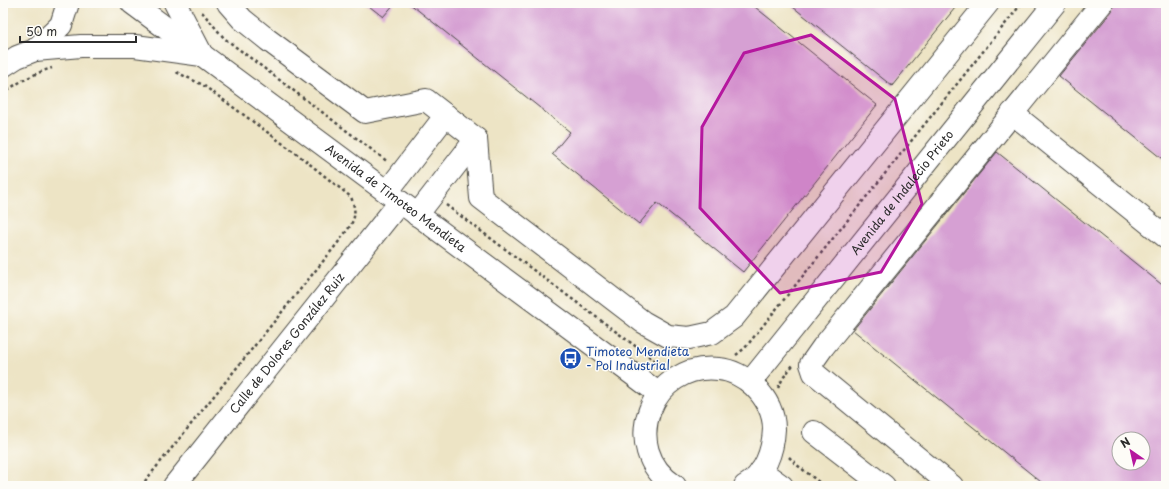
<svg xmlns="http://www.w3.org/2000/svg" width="1169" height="489" font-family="'Playpen Sans',sans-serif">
  <rect width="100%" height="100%" fill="#fdfcf7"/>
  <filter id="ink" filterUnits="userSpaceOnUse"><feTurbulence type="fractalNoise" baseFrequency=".025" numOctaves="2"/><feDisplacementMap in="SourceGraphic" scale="8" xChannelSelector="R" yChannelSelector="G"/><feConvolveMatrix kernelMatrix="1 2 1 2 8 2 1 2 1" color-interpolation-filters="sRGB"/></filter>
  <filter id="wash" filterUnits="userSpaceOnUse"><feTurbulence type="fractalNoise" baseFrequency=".012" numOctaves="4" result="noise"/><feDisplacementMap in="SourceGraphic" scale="16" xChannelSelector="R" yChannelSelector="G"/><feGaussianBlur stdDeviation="0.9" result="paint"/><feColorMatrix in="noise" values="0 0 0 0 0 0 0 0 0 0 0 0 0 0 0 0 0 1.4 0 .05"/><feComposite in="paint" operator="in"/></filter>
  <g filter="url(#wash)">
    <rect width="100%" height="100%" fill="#ede4c5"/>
    <g id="blocks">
      <g fill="#d6a0d3" fill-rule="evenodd">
        <path d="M 365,3 L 395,3 L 383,17 Z"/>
        <path d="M 409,3 L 750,3 L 877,105 L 743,272 L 657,203 L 639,224 L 552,154 L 570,132 Z"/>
        <path d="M 788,3 L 959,3 L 892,86 Z"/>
        <path d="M 1114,3 L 1166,3 L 1166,162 L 1059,76 L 1112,11 Z"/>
        <path d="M 997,152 L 1166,288 L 1166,486 L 1046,486 L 853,330 ZM 1119,439 L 1143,439 L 1143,463 L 1119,463 Z"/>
      </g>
    </g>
  </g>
  <g filter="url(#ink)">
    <use href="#blocks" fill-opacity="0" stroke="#484742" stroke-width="1"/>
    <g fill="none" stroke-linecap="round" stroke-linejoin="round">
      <defs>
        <g id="minor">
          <path id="s1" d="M 132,3 L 658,393"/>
          <path d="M 175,3 L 200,51"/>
          <path d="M 228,3 L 242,19 L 268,40 L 365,112 L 426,100 L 476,139 L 481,198 L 643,322 L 668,336 L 689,338 L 712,333 L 734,317 L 988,3"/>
          <path d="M 35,50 L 61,25 L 68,3"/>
          <path d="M 3,66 L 17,57 L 35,50 L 81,46 L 135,46 L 202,55"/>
          <path d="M 1012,113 L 1166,237"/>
          <path d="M 387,192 L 446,115"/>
          <path d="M 417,215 L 476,139"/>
          <path id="s2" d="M 750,382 L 1055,3"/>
          <path d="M 814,432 L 884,486"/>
          <path d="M 761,471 L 782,486"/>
          <path id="s3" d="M 174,486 L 400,202"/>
          <path d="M 675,486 C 617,449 651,361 719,369 C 731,370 745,377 754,386 C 765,397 774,412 774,429 C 773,451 765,475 745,486"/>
          <path d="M 952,486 L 814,373 L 811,364 L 823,347 L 1102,3"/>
        </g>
      </defs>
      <use href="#minor" stroke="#484742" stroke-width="24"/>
      <g stroke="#484742" stroke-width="2.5" stroke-dasharray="3 3" stroke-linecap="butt">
        <path d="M 202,12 L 224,38 L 388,162"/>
        <path d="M 3,94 C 16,83 35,73 52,68"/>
        <path d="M 446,205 L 658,363 L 665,364"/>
        <path d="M 736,355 L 745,348 L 1022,3"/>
        <path d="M 778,388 L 783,378 L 793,365"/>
        <path d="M 789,457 L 797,465 L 824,486"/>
        <path d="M 141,486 L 337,244 C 350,225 360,220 351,197 L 297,154 L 203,85 L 174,71"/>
      </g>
      <use href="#minor" stroke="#fff" stroke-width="22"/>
    </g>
  </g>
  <path fill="#b5179e" fill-opacity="0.2" stroke="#b5179e" stroke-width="3" stroke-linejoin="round" d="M 811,35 L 895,99 L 922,204 L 881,272 L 780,293 L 700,208 L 702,127 L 744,53 Z"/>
  <defs>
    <symbol id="bus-disc" viewBox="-11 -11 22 22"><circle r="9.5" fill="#1a4fb4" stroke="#fdfcf7"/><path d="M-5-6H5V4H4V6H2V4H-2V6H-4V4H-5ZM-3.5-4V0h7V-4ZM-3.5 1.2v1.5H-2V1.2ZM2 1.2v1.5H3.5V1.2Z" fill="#fff"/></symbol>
  </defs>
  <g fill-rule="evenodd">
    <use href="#bus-disc" x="558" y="346" width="25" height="25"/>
  </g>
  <g text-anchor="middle" stroke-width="3" stroke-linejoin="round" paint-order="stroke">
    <g font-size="12" fill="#2b2b2b" stroke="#fdfcf7">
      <text dy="4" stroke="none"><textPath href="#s2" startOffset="243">Avenida de Indalecio Prieto</textPath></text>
      <text dy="4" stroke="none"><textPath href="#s1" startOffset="328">Avenida de Timoteo Mendieta</textPath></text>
      <text dy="4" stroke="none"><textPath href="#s3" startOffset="182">Calle de Dolores González Ruiz</textPath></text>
    </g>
    <g font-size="12" fill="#164399" stroke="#fdfcf7" text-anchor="start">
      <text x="586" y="356">Timoteo Mendieta<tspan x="586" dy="14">- Pol Industrial</tspan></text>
    </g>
  </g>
  <rect width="1169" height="489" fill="none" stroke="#fdfcf7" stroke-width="16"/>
  <g transform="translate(1131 451) rotate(326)"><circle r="19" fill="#fdfcf7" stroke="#a9a8a5"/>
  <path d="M0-3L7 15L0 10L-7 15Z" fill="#b5179e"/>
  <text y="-6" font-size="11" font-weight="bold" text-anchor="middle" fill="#2b2b2b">N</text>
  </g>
  <path d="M20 36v6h116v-6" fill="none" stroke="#2b2b2b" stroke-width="2"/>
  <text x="26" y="36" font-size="12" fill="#2b2b2b" stroke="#fdfcf7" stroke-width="3" paint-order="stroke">50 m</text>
</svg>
